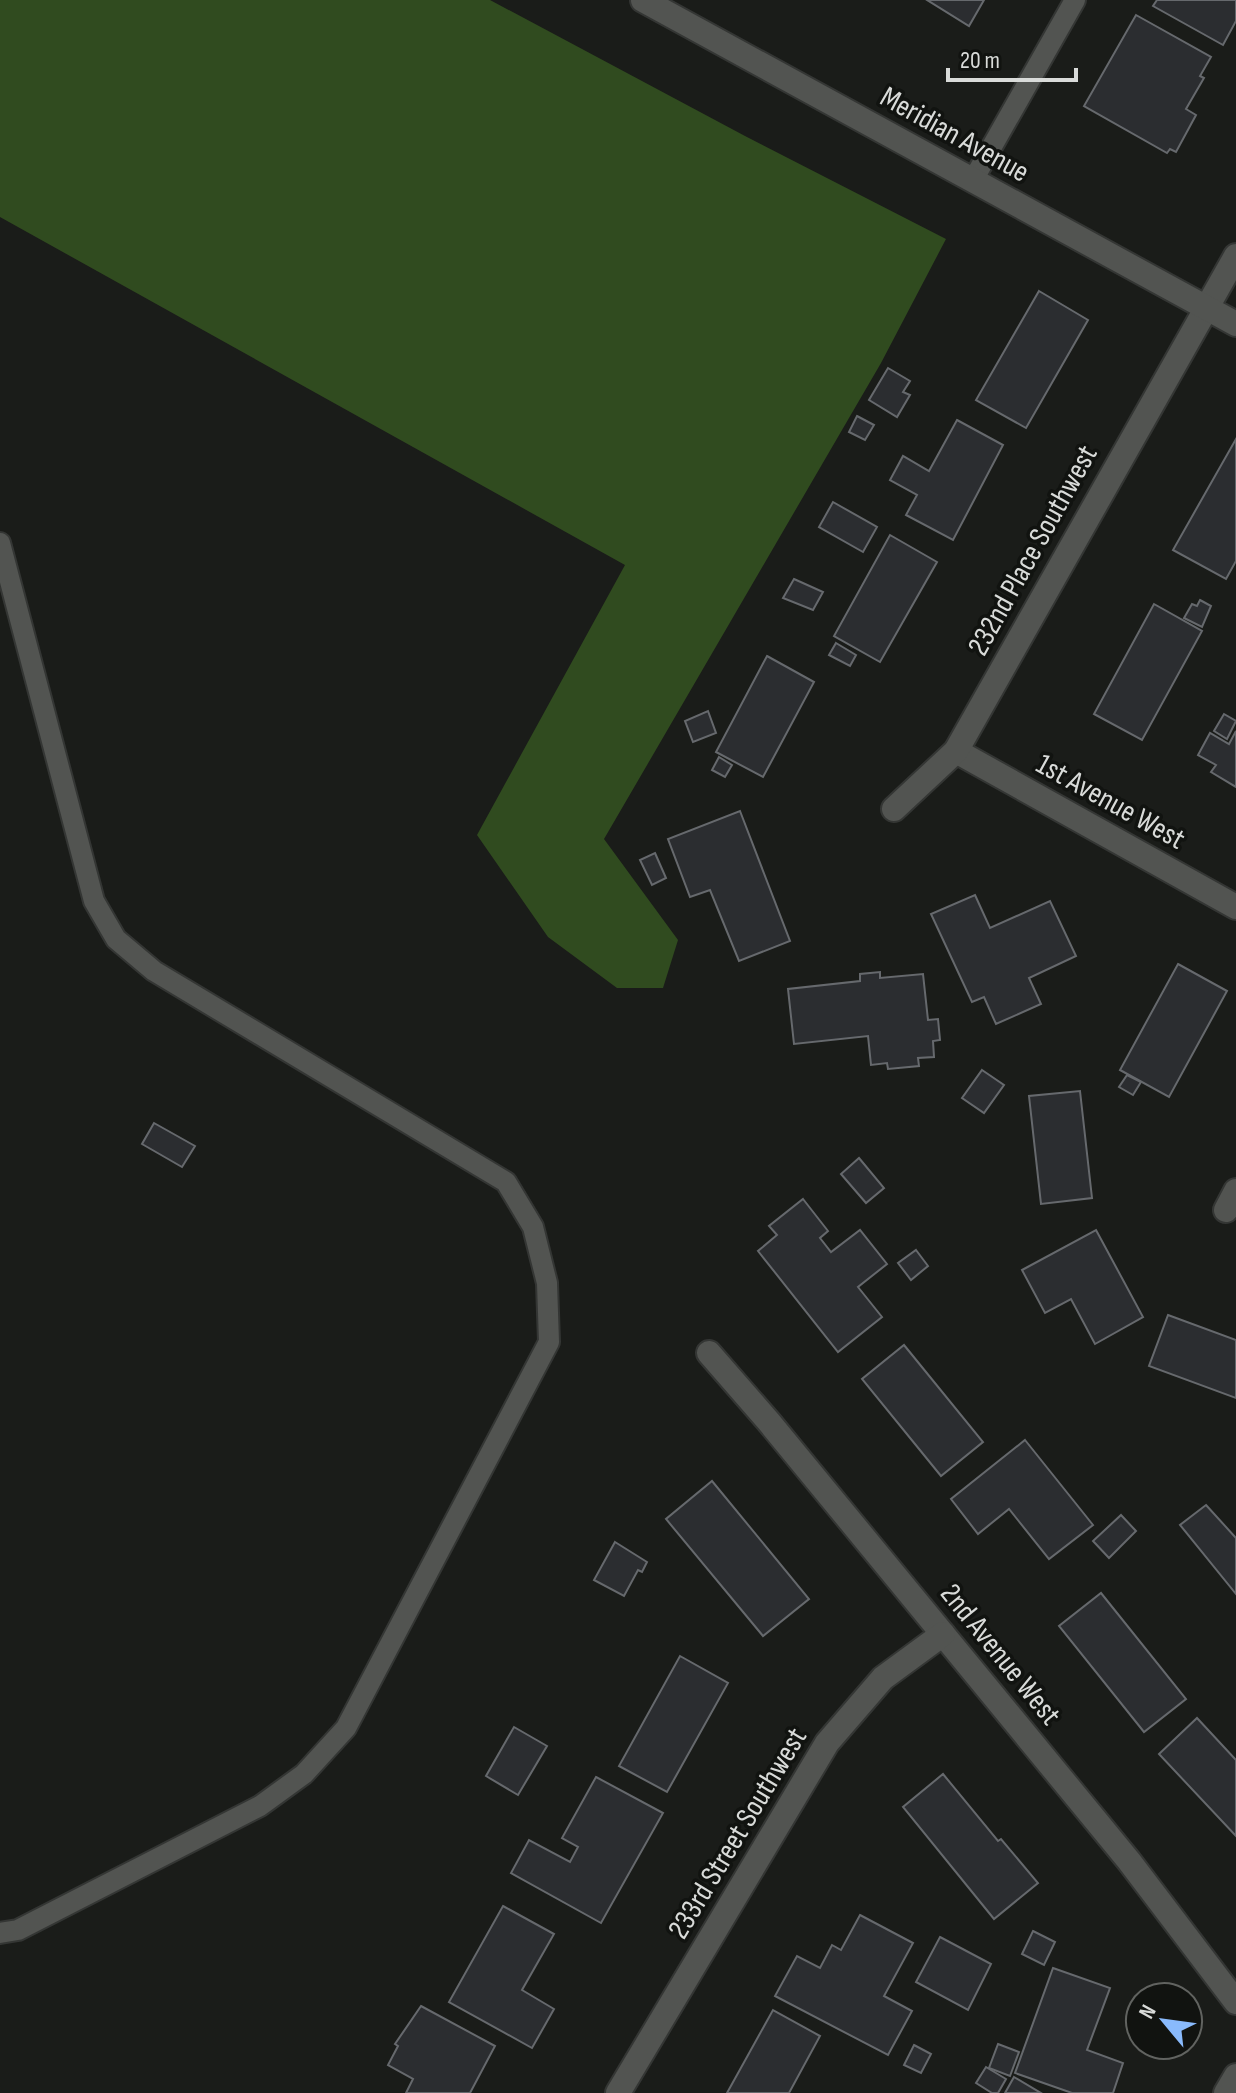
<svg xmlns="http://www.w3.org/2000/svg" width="1236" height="2093" font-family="'Sofia Sans Condensed',sans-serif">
  <rect width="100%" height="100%" fill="#1a1c19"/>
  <path fill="#304b1f" d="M 0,0 L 490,0 L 745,136 L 946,239 L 881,363 L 604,839 L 678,940 L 663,988 L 617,988 L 548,937 L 477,835 L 625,565 L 0,217 Z"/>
  <g fill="#2b2d30" stroke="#66696d" stroke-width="2">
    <path d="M 927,0 L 984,0 L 969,26 Z"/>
    <path d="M 1157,0 L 1236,0 L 1236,21 L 1223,45 L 1153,6 Z"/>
    <path d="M 1136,15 L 1211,57 L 1200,76 L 1204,78 L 1186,109 L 1196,115 L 1176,152 L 1170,149 L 1167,153 L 1084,106 Z"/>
    <path d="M 1039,291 L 1088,320 L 1026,428 L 976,400 Z"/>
    <path d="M 888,368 L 910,381 L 903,392 L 910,395 L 897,417 L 869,400 Z"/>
    <path d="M 857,416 L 874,425 L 865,440 L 849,432 Z"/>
    <path d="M 957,420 L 1003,445 L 953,540 L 906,515 L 917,495 L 890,480 L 903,456 L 929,471 Z"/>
    <path d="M 1236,439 L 1236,561 L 1226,579 L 1173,550 Z"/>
    <path d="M 833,502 L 877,527 L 863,552 L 819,527 Z"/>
    <path d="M 890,535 L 937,562 L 880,662 L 834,636 Z"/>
    <path d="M 794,579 L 823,592 L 813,610 L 783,598 Z"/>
    <path d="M 1200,600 L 1211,606 L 1202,627 L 1184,618 L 1192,604 L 1197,606 Z"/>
    <path d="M 1154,604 L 1202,631 L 1142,740 L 1094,714 Z"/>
    <path d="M 836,643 L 856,655 L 850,666 L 829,655 Z"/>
    <path d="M 767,656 L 814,682 L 763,777 L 716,752 Z"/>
    <path d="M 708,711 L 716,733 L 693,742 L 685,721 Z"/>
    <path d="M 1224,714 L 1236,721 L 1227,739 L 1214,731 Z"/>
    <path d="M 1236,731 L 1236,787 L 1211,772 L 1216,765 L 1198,755 L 1210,733 L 1229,744 Z"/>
    <path d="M 719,757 L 732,765 L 725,777 L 712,770 Z"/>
    <path d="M 740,811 L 790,941 L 739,961 L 710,890 L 690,897 L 668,839 Z"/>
    <path d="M 655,853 L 666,878 L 652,885 L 640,860 Z"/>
    <path d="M 975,895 L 990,928 L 1050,901 L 1076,956 L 1029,978 L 1041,1004 L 996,1024 L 984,997 L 972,1002 L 931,914 Z"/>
    <path d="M 1178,964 L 1227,991 L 1169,1097 L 1120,1070 Z"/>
    <path d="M 880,972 L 880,978 L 923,974 L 928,1020 L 938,1019 L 940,1040 L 933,1041 L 934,1057 L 918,1058 L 919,1066 L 888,1069 L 887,1063 L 871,1065 L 868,1036 L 794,1044 L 788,989 L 860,981 L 860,974 Z"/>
    <path d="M 982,1070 L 1004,1085 L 984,1113 L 962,1098 Z"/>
    <path d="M 1127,1075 L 1141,1082 L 1133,1095 L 1119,1087 Z"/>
    <path d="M 1080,1091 L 1092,1198 L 1041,1204 L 1029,1096 Z"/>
    <path d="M 154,1123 L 195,1146 L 182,1167 L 142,1144 Z"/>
    <path d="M 859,1158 L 884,1188 L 866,1203 L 841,1174 Z"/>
    <path d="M 803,1199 L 828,1231 L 820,1238 L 831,1252 L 860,1230 L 887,1264 L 858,1287 L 882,1317 L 838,1352 L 758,1251 L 777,1235 L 769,1226 Z"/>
    <path d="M 1096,1230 L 1143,1317 L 1095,1344 L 1071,1299 L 1045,1313 L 1022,1270 Z"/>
    <path d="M 916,1250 L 928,1266 L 911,1280 L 898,1263 Z"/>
    <path d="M 1168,1315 L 1236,1340 L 1236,1398 L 1149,1366 Z"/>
    <path d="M 904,1345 L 983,1442 L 941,1476 L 862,1379 Z"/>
    <path d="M 1025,1440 L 1093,1525 L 1049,1559 L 1009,1509 L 978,1534 L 951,1499 Z"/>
    <path d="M 712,1481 L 809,1599 L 763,1636 L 666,1519 Z"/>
    <path d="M 1206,1505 L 1236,1538 L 1236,1594 L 1180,1525 Z"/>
    <path d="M 1121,1515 L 1136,1531 L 1109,1558 L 1093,1541 Z"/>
    <path d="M 615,1542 L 647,1562 L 642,1572 L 638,1570 L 624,1596 L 594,1580 Z"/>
    <path d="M 1101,1593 L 1186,1699 L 1144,1732 L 1059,1626 Z"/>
    <path d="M 680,1656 L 728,1683 L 667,1792 L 619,1766 Z"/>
    <path d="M 1197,1718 L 1236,1760 L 1236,1836 L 1159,1754 Z"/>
    <path d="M 514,1727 L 547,1746 L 518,1795 L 486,1776 Z"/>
    <path d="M 943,1774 L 998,1841 L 1001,1839 L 1038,1883 L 994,1919 L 903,1807 Z"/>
    <path d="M 596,1777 L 663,1813 L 601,1923 L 511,1873 L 529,1840 L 570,1862 L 578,1847 L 562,1838 Z"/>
    <path d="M 503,1906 L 554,1934 L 522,1990 L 554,2009 L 532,2048 L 449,2002 Z"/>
    <path d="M 860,1915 L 913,1943 L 884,1996 L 912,2011 L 888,2055 L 775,1996 L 797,1956 L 820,1968 L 832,1945 L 841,1950 Z"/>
    <path d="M 1033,1931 L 1055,1942 L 1044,1965 L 1022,1954 Z"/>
    <path d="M 940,1937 L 991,1964 L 968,2010 L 916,1982 Z"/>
    <path d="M 1053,1968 L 1110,1988 L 1087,2050 L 1123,2063 L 1113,2093 L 1072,2093 L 1015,2073 Z"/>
    <path d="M 421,2006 L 495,2046 L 470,2093 L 406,2093 L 413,2079 L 388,2065 L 398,2046 L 395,2044 Z"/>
    <path d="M 773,2010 L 820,2036 L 789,2093 L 727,2093 Z"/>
    <path d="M 998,2044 L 1019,2052 L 1010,2076 L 989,2068 Z"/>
    <path d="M 914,2045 L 931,2054 L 921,2073 L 904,2065 Z"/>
    <path d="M 986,2067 L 1006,2079 L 998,2093 L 992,2093 L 976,2083 Z"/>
    <path d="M 1014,2077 L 1041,2093 L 1005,2093 Z"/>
  </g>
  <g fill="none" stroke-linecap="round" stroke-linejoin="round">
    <defs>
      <g id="lane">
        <path d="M 973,180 L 1075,0"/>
        <path d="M 0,543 L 94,901 L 116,939 L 154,971 L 506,1182 L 533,1227 L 547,1283 L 549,1342 L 346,1728 L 304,1774 L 260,1806 L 18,1930 L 0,1933"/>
      </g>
      <g id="street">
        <path d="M 956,751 L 1236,907"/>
        <path d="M 894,809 L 956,751 L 1236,256"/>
        <path d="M 1226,1210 L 1236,1191"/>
        <path d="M 709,1353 L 769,1422 L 1129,1861 L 1236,2002"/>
        <path d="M 618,2093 L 827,1743 L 883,1678 L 943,1634"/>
        <path d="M 1226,2093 L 1236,2076"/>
      </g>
      <path id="secondary" d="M 643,0 L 1236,324"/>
    </defs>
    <use href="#lane" stroke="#343634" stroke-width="24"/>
    <use href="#street" stroke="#343634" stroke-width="28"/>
    <use href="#secondary" stroke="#343634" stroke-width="28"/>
    <use href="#lane" stroke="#525451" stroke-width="20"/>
    <use href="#street" stroke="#525451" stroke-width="24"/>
    <use href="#secondary" stroke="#525451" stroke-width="24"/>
  </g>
  <g text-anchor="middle" stroke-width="7" stroke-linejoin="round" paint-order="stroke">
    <g font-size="30" fill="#d9dbd9" stroke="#111310">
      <text transform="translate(955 134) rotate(29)" y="10">Meridian Avenue</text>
      <text transform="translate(1032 550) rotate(-61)" y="10">232nd Place Southwest</text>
      <text transform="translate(1111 801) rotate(29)" y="10">1st Avenue West</text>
      <text transform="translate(1001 1654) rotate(51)" y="10">2nd Avenue West</text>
      <text transform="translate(737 1833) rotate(-59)" y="10">233rd Street Southwest</text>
    </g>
  </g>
  <g transform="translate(1164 2021) rotate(299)"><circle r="38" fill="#111310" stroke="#616360" stroke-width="2"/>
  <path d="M0-6L14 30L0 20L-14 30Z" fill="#89bafc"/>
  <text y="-12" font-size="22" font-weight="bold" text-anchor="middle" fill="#d9dbd9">N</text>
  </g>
  <path d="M948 68v12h128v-12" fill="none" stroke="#d9dbd9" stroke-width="4"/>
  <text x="960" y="68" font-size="24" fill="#d9dbd9" stroke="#111310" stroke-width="6" paint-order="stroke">20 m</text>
</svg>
